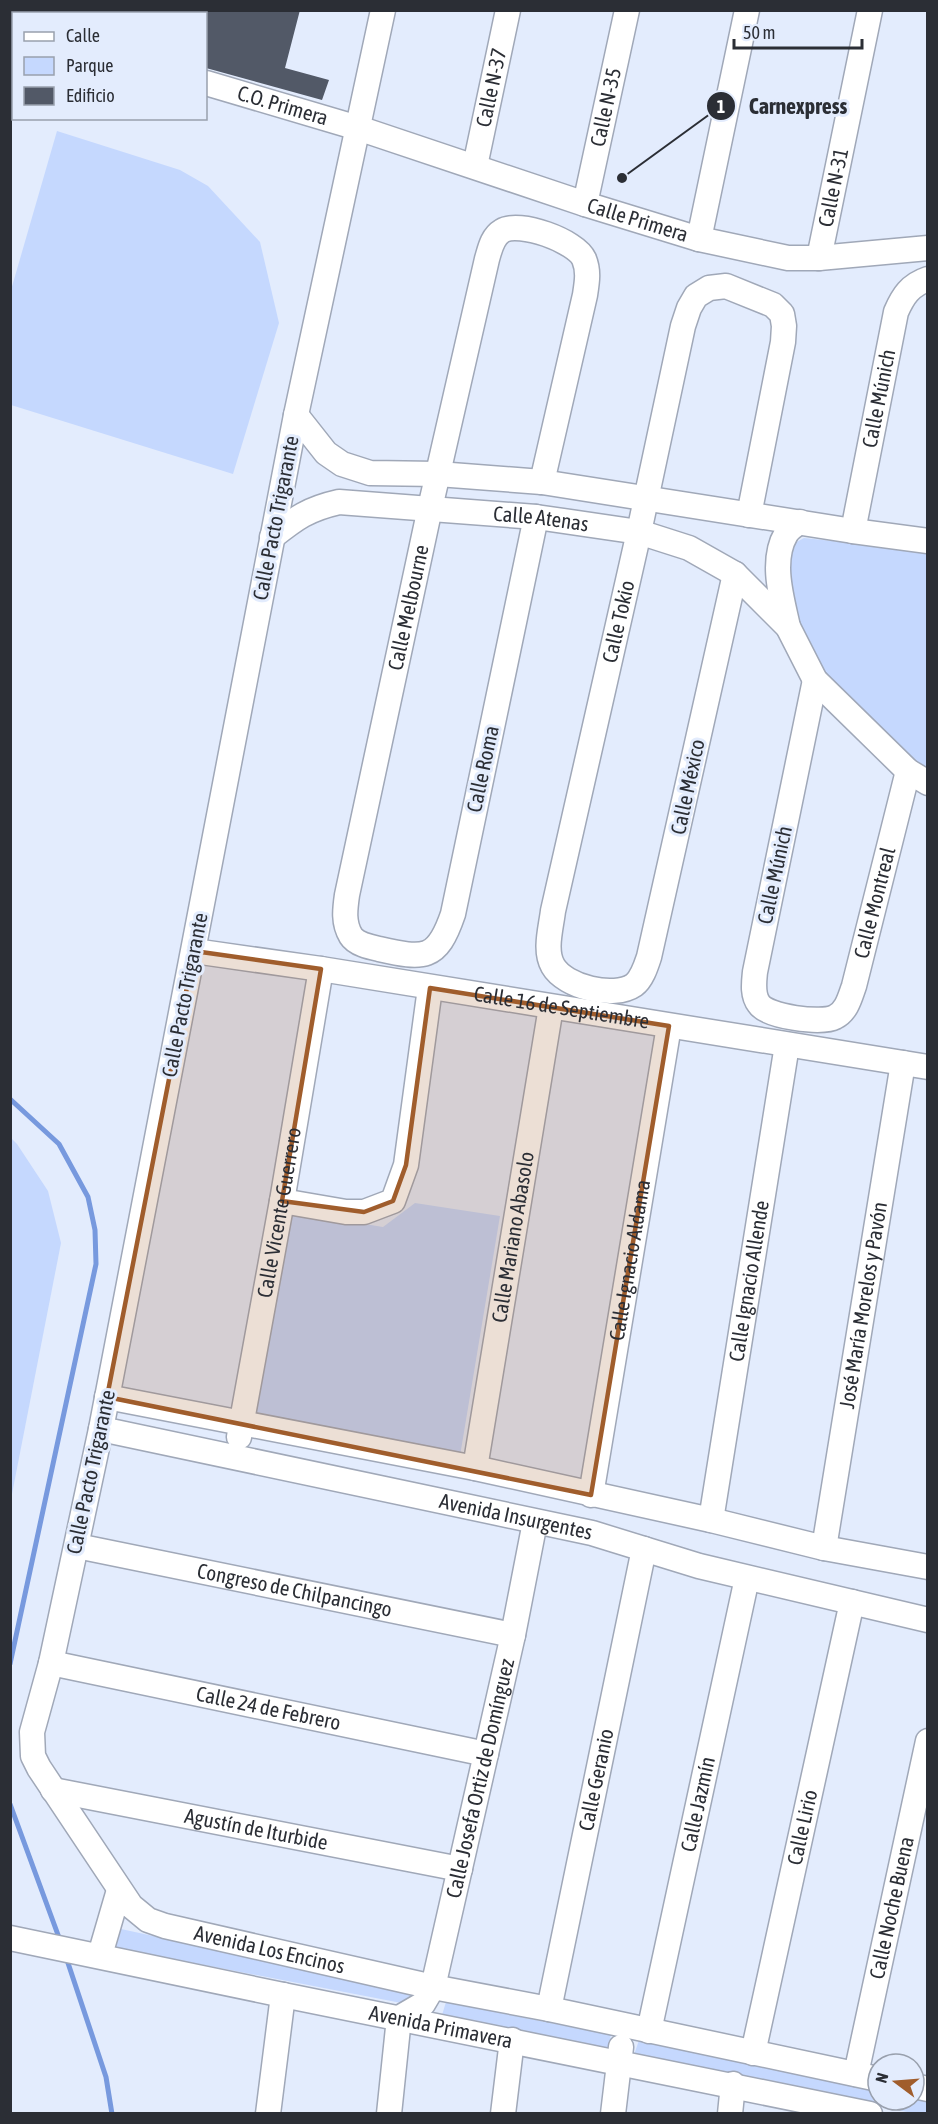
<svg xmlns="http://www.w3.org/2000/svg" width="938" height="2124" font-family="'Asap Condensed',sans-serif">
  <rect width="100%" height="100%" fill="#e3ecfd"/>
  <g fill="#c5d8fe">
    <path d="M 57,131 L 180,170 L 208,186 L 260,242 L 279,323 L 233,474 L 11,405 L 11,290 Z"/>
    <path d="M 804,538 L 927,551 L 927,770 L 920,768 L 817,676 L 791,607 L 786,561 L 791,545 Z"/>
    <path d="M 11,1138 L 17,1144 L 48,1191 L 61,1243 L 11,1499 Z"/>
    <path d="M 415,1203 L 500,1216 L 460,1456 L 256,1412 L 287,1211 L 383,1227 Z"/>
    <path d="M 121,1929 L 420,1994 L 417,2006 L 116,1948 Z"/>
    <path d="M 446,2002 L 611,2035 L 608,2049 L 442,2015 Z"/>
    <path d="M 639,2040 L 878,2090 L 878,2100 L 914,2100 L 914,2098 L 927,2100 L 927,2113 L 912,2113 L 634,2055 Z"/>
  </g>
  <g fill="none" stroke-linecap="round" stroke-linejoin="round">
    <g stroke="#7799de" stroke-width="5">
      <path d="M 10,1099 L 59,1144 L 88,1197 L 95,1230 L 96,1264 L 10,1664"/>
      <path d="M 10,1804 L 61,1943"/>
      <path d="M 66,1957 L 106,2077 L 112,2114"/>
    </g>
  </g>
  <path fill="#525967" d="M 206,10 L 300,10 L 285,68 L 329,80 L 322,100 L 206,68 Z"/>
  <g fill="none" stroke-linecap="round" stroke-linejoin="round">
    <defs>
      <g id="minor">
        <path id="s1" d="M 383,10 L 296,415 L 101,1429 L 51,1663 L 32,1732 L 33,1756 L 39,1768 L 131,1906 L 148,1920 L 165,1926 L 433,1987 L 549,2009 L 878,2079"/>
        <path d="M 10,24 L 14,25"/>
        <path id="s2" d="M 206,83 L 358,128 L 585,204 L 699,239 L 788,258 L 819,258 L 928,248"/>
        <path id="s3" d="M 475,166 L 508,10"/>
        <path id="s4" d="M 585,204 L 627,10"/>
        <path d="M 699,239 L 747,10"/>
        <path id="s5" d="M 819,258 L 870,10"/>
        <path d="M 296,415 L 326,453 L 342,464 L 370,473 L 438,474 L 542,482 L 853,531 L 928,541"/>
        <path id="s6" d="M 536,517 L 453,914 C 437,961 424,959 379,949 C 370,947 356,944 351,936 C 343,923 345,909 347,895 L 430,508 L 487,259 C 490,249 492,237 502,231 C 519,220 576,241 584,259 C 589,271 587,282 585,295 L 542,482"/>
        <path id="s7" d="M 853,531 L 896,312 C 903,296 910,285 928,279"/>
        <path id="s8" d="M 272,537 C 296,518 308,509 339,502 L 536,517 L 639,532 L 689,548 L 735,574 L 788,627 L 815,680 L 908,771 L 928,783"/>
        <path id="s9" d="M 735,574 L 649,957 C 646,966 642,979 634,985 C 614,999 565,987 553,966 C 544,951 551,928 553,911 L 639,532 L 683,326 L 689,308 L 696,296 L 709,288 L 726,286 L 773,305 L 782,314 L 784,326 L 783,342 L 749,515"/>
        <path d="M 788,627 C 782,599 770,561 786,534 C 789,529 795,525 800,522"/>
        <path id="s10" d="M 815,680 L 755,972 C 754,982 752,995 759,1004 C 767,1017 822,1024 835,1017 C 847,1011 850,997 854,986 L 908,771"/>
        <path id="s11" d="M 194,951 L 321,969 L 928,1067"/>
        <path d="M 282,1201 L 346,1212 L 364,1212 L 393,1201 L 406,1165 L 430,988"/>
        <path d="M 107,1397 L 475,1468 L 711,1520 L 824,1548 L 928,1567"/>
        <path id="s12" d="M 101,1429 L 592,1533 L 699,1566 L 928,1620"/>
        <path id="s13" d="M 239,1437 L 282,1201 L 321,969"/>
        <path id="s14" d="M 475,1468 L 551,1007"/>
        <path id="s15" d="M 591,1495 L 669,1026"/>
        <path id="s16" d="M 711,1520 L 787,1045"/>
        <path id="s17" d="M 77,1546 L 513,1635"/>
        <path id="s18" d="M 824,1548 L 903,1063"/>
        <path id="s19" d="M 51,1663 L 486,1754"/>
        <path id="s20" d="M 53,1790 L 460,1869"/>
        <path id="s21" d="M 10,1938 L 283,1995 L 870,2114"/>
        <path d="M 100,1955 L 119,1890"/>
        <path id="s22" d="M 549,2009 L 644,1549"/>
        <path id="s23" d="M 649,2031 L 747,1578"/>
        <path id="s24" d="M 753,2053 L 852,1602"/>
        <path id="s25" d="M 856,2074 L 928,1741"/>
        <path d="M 914,2086 L 928,2089"/>
        <path d="M 268,2114 L 283,1995"/>
        <path id="s26" d="M 389,2114 L 399,2018 L 423,2004 L 433,1987 L 513,1635 L 535,1522"/>
        <path d="M 503,2114 L 512,2040"/>
        <path d="M 613,2114 L 621,2047"/>
        <path d="M 730,2114 L 733,2084"/>
      </g>
    </defs>
    <use href="#minor" stroke="#a0a8b8" stroke-width="27"/>
    <use href="#minor" stroke="#fff" stroke-width="24"/>
  </g>
  <path fill="#a05d2c" fill-opacity="0.2" stroke="#a05d2c" stroke-width="4.5" stroke-linejoin="round" d="M 194,951 L 321,969 L 282,1201 L 364,1212 L 393,1201 L 406,1165 L 430,988 L 669,1026 L 591,1495 L 107,1397 Z"/>
  <g text-anchor="middle" stroke-width="6" stroke-linejoin="round" paint-order="stroke">
    <g font-size="21" fill="#2b2e35" stroke="#e3ecfd">
      <text dy="7" stroke="none"><textPath href="#s3" startOffset="80">Calle N-37</textPath></text>
      <text dy="7" stroke="none"><textPath href="#s2" startOffset="80">C.O. Primera</textPath></text>
      <text dy="7" stroke="none"><textPath href="#s4" startOffset="99">Calle N-35</textPath></text>
      <text dy="7" stroke="none"><textPath href="#s5" startOffset="72">Calle N-31</textPath></text>
      <text dy="7" stroke="none"><textPath href="#s2" startOffset="453">Calle Primera</textPath></text>
      <text dy="7" stroke="none"><textPath href="#s7" startOffset="135">Calle Múnich</textPath></text>
      <text transform="translate(276 518) rotate(-79)" y="7">Calle Pacto Trigarante</text>
      <text dy="7" stroke="none"><textPath href="#s8" startOffset="279">Calle Atenas</textPath></text>
      <text dy="7" stroke="none"><textPath href="#s6" startOffset="870">Calle Melbourne</textPath></text>
      <text dy="7" stroke="none"><textPath href="#s9" startOffset="867">Calle Tokio</textPath></text>
      <text transform="translate(483 769) rotate(-78)" y="7">Calle Roma</text>
      <text transform="translate(688 787) rotate(-78)" y="7">Calle México</text>
      <text transform="translate(775 875) rotate(-78)" y="7">Calle Múnich</text>
      <text dy="7" stroke="none"><textPath href="#s10" startOffset="534">Calle Montreal</textPath></text>
      <text transform="translate(185 995) rotate(-79)" y="7">Calle Pacto Trigarante</text>
      <text dy="7" stroke="none"><textPath href="#s11" startOffset="372">Calle 16 de Septiembre</textPath></text>
      <text dy="7" stroke="none"><textPath href="#s13" startOffset="228">Calle Vicente Guerrero</textPath></text>
      <text dy="7" stroke="none"><textPath href="#s14" startOffset="234">Calle Mariano Abasolo</textPath></text>
      <text dy="7" stroke="none"><textPath href="#s15" startOffset="238">Calle Ignacio Aldama</textPath></text>
      <text dy="7" stroke="none"><textPath href="#s16" startOffset="242">Calle Ignacio Allende</textPath></text>
      <text dy="7" stroke="none"><textPath href="#s18" startOffset="246">José María Morelos y Pavón</textPath></text>
      <text transform="translate(91 1472) rotate(-78)" y="7">Calle Pacto Trigarante</text>
      <text dy="7" stroke="none"><textPath href="#s12" startOffset="424">Avenida Insurgentes</textPath></text>
      <text dy="7" stroke="none"><textPath href="#s17" startOffset="222">Congreso de Chilpancingo</textPath></text>
      <text dy="7" stroke="none"><textPath href="#s19" startOffset="222">Calle 24 de Febrero</textPath></text>
      <text dy="7" stroke="none"><textPath href="#s26" startOffset="358">Calle Josefa Ortiz de Domínguez</textPath></text>
      <text dy="7" stroke="none"><textPath href="#s22" startOffset="234">Calle Geranio</textPath></text>
      <text dy="7" stroke="none"><textPath href="#s23" startOffset="232">Calle Jazmín</textPath></text>
      <text dy="7" stroke="none"><textPath href="#s24" startOffset="231">Calle Lirio</textPath></text>
      <text dy="7" stroke="none"><textPath href="#s20" startOffset="207">Agustín de Iturbide</textPath></text>
      <text dy="7" stroke="none"><textPath href="#s25" startOffset="170">Calle Noche Buena</textPath></text>
      <text dy="7" stroke="none"><textPath href="#s1" startOffset="2108">Avenida Los Encinos</textPath></text>
      <text dy="7" stroke="none"><textPath href="#s21" startOffset="440">Avenida Primavera</textPath></text>
    </g>
  </g>
  <path fill="none" stroke="#2b2e35" stroke-width="2" d="M622 178L721 106"/>
  <g fill="#2b2e35" stroke="#e3ecfd" stroke-width="2">
    <circle cx="622" cy="178" r="6"/>
    <circle cx="721" cy="106" r="15"/>
  </g>
  <g font-size="18" text-anchor="middle" font-weight="bold" fill="#fff">
    <text x="721" y="113">1</text>
  </g>
  <g font-size="22" text-anchor="middle" font-weight="bold" fill="#2b2e35" stroke="#e3ecfd" stroke-width="6" stroke-linejoin="round" paint-order="stroke">
    <text x="798" y="114">Carnexpress</text>
  </g>
  <rect width="938" height="2124" fill="none" stroke="#2b2e35" stroke-width="24"/>
  <rect x="12" y="12" width="195" height="108" fill="#e3ecfd" stroke="#99a0ad" stroke-width="1.5"/>
  <rect x="24" y="32" width="30" height="9" fill="#ffffff" stroke="#99a0ad" stroke-width="1.5"/>
  <text x="66" y="42" font-size="18" fill="#2b2e35">Calle</text>
  <rect x="24" y="57" width="30" height="18" fill="#c5d8fe" stroke="#99a0ad" stroke-width="1.5"/>
  <text x="66" y="72" font-size="18" fill="#2b2e35">Parque</text>
  <rect x="24" y="87" width="30" height="18" fill="#525967" stroke="#99a0ad" stroke-width="1.5"/>
  <text x="66" y="102" font-size="18" fill="#2b2e35">Edificio</text>
  <g transform="translate(896 2082) rotate(286)"><circle r="28" fill="#e3ecfd" stroke="#99a0ad" stroke-width="1.5"/>
  <path d="M0-4.5L10 22L0 15L-10 22Z" fill="#a05d2c"/>
  <text y="-9" font-size="16" font-weight="bold" text-anchor="middle" fill="#2b2e35">N</text>
  </g>
  <path d="M734 39v9h128v-9" fill="none" stroke="#2b2e35" stroke-width="3"/>
  <text x="743" y="39" font-size="18" fill="#2b2e35" stroke="#e3ecfd" stroke-width="4.5" paint-order="stroke">50 m</text>
</svg>
